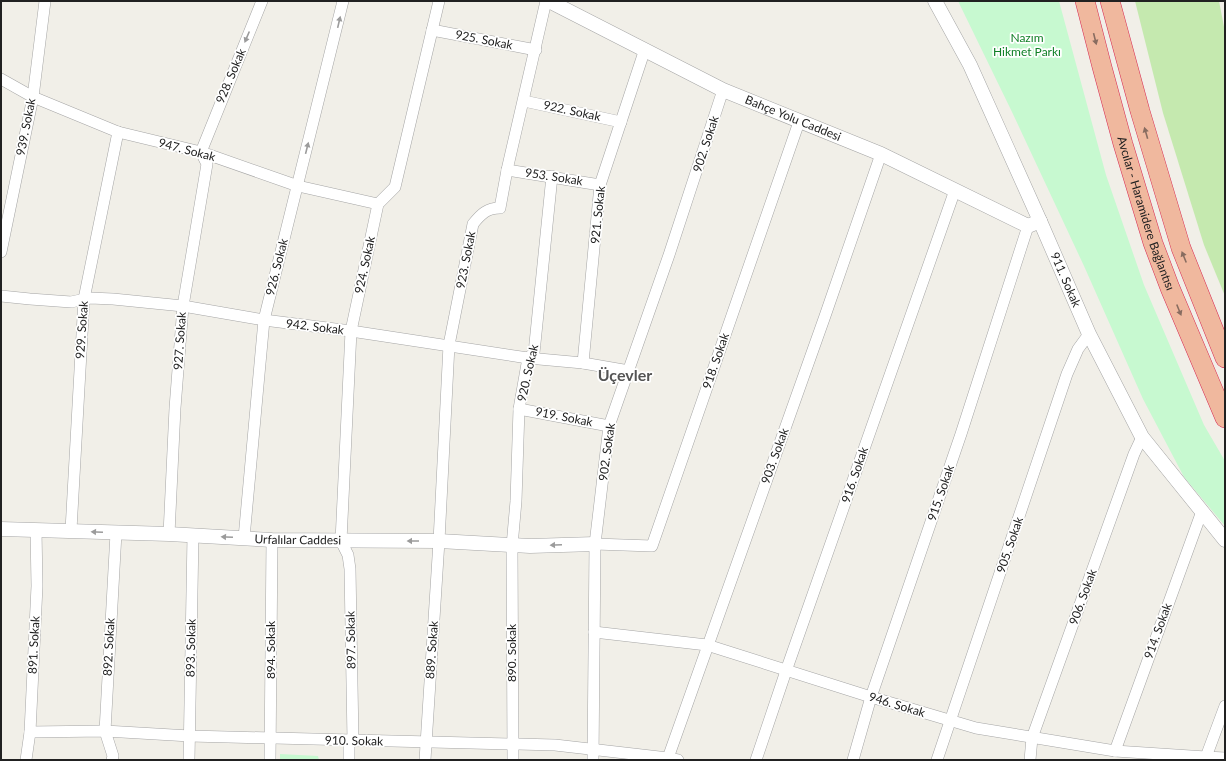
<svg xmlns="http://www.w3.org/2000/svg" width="1226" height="761" font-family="Lato,sans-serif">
  <rect width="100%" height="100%" fill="#f1efe8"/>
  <path fill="#c5e9af" d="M 1135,1 L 1219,1 L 1225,32 L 1225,296 L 1204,245 L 1163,113 Z"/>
  <g fill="#c7f9d0">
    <path d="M 958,1 L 1059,1 L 1106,175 L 1144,285 L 1204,425 L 1225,461 L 1225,526 L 1184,477 L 1143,399 L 1084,266 L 1012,112 Z"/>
    <path d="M 280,754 L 318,756 L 319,760 L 280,760 Z"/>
  </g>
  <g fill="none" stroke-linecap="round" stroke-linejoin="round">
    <defs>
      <g id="minor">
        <path d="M 432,30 L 536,50"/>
        <path d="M 1,79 L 33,97 L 118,132 L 201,152 L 298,186 L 378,204"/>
        <path d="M 524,101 L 621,122"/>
        <path d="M 507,170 L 600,185"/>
        <path d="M 1,252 L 33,97 L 45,1"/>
        <path d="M 1,296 L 30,299 L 71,302 L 90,298 L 113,299 L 183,306 L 264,320 L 351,331 L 528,358 L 583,363 L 629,371"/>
        <path d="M 583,363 L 600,185 L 645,49"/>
        <path d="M 519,409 L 609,426"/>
        <path d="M 71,530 L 84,299 L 118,132"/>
        <path d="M 169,534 L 175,408 L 183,306 L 207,164 L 201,152 L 262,1"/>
        <path d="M 244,538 L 264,320 L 343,1"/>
        <path d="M 595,544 L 652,546 L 799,122"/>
        <path d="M 594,632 L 707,645 L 871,697 L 976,728 L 1115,751 L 1206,757"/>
        <path d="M 1225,706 L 1206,757 L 1225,758"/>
        <path d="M 30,732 L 105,731 L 190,736 L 555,745 L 668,758 L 678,760"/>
        <path d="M 353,741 L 350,569 L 348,555 L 341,541 L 351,331 L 378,204 L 395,187 L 439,1"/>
        <path d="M 1115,751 L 1202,511"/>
        <path d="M 668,758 L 825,316 L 881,154"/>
        <path d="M 26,760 L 30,732 L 37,586 L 36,530"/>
        <path d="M 112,760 L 113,756 L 105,731 L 116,533"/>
        <path d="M 189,760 L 193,535"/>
        <path d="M 270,760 L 272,540"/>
        <path d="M 349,760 L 349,741"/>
        <path d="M 425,760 L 439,541 L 449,345 L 473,224 C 481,214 487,208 500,208 L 507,170 L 546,1"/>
        <path d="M 513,760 L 512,546 L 516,501 L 519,409 L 528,358 L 534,353 L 552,176"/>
        <path d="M 593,760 L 595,544 L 609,426 L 669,255 L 723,90"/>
        <path d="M 756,760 L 786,671 L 955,190"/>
        <path d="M 853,760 L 871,697 L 961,434 L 1028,226"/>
        <path d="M 937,760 L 1067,374 L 1078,349 L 1089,334"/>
        <path d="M 1030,760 L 1032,738 L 1134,454 L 1142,437"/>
      </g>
      <g id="tertiary">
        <path id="s1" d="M 549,1 L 723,90 L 881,154 L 1028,226 L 1040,221"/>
        <path id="s2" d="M 935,1 L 970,65 L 1040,221 L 1089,334 L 1142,437 L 1225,540"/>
        <path id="s3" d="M 1,529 L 169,534 L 272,540 L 439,541 L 530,546 L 595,544"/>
      </g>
      <g id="trunk">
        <path id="s4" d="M 1085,1 L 1102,67 L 1123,144 L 1153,243 L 1170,288 L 1225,418"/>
        <path d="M 1110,1 L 1140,111 L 1181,248 L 1225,358"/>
      </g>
    </defs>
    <use href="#minor" stroke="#a5a5a5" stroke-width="12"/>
    <use href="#tertiary" stroke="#a5a5a5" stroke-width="15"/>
    <use href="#trunk" stroke="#d72c54" stroke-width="20"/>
    <use href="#minor" stroke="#fff" stroke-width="11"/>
    <use href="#tertiary" stroke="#fff" stroke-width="14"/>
    <use href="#trunk" stroke="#f0b89e" stroke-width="19"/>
  </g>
  <defs><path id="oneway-solid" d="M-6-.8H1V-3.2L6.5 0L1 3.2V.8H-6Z"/></defs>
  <g fill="#9b9b9b">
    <use href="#oneway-solid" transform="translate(339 22) rotate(-77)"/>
    <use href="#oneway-solid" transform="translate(247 37) rotate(113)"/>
    <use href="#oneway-solid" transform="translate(307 148) rotate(-76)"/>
    <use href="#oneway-solid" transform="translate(97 532) rotate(-177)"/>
    <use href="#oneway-solid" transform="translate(227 537) rotate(-177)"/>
    <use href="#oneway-solid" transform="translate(413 541) rotate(180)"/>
    <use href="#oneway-solid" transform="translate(556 545) rotate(178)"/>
  </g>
  <g fill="#886c60">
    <use href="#oneway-solid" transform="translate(1095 39) rotate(76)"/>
    <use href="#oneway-solid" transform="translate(1146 133) rotate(-106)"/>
    <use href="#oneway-solid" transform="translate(1184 257) rotate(-112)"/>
    <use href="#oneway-solid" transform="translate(1179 310) rotate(68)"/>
  </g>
  <g text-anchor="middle" stroke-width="3.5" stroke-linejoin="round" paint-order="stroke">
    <g font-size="12" fill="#0f7f25" stroke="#fff">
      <text x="1027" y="42">Nazım<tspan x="1027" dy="14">Hikmet Parkı</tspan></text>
    </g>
    <g font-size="12" fill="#212121" stroke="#fff">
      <text transform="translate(484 40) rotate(11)" y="4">925. Sokak</text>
      <text transform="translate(231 76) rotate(-67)" y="4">928. Sokak</text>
      <text transform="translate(572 111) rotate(12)" y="4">922. Sokak</text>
      <text dy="4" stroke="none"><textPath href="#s1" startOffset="271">Bahçe Yolu Caddesi</textPath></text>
      <text transform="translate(26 127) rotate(-79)" y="4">939. Sokak</text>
      <text transform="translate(706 144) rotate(-72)" y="4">902. Sokak</text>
      <text transform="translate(187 150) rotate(15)" y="4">947. Sokak</text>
      <text transform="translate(554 177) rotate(9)" y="4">953. Sokak</text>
      <text dy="4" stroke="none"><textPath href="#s4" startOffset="221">Avcılar - Haramidere Bağlantısı</textPath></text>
      <text transform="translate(598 215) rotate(-84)" y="4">921. Sokak</text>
      <text transform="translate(466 260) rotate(-79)" y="4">923. Sokak</text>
      <text transform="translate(365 265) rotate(-78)" y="4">924. Sokak</text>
      <text transform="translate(277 267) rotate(-76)" y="4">926. Sokak</text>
      <text dy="4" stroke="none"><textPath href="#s2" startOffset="308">911. Sokak</textPath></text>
      <text transform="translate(315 327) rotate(7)" y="4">942. Sokak</text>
      <text transform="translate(82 330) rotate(-86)" y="4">929. Sokak</text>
      <text transform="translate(180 341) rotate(-86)" y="4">927. Sokak</text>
      <text transform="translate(716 361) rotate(-71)" y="4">918. Sokak</text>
      <text transform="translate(528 373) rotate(-77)" y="4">920. Sokak</text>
      <text transform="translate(564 417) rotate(11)" y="4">919. Sokak</text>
      <text transform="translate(607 452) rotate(-82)" y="4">902. Sokak</text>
      <text transform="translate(775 456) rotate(-70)" y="4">903. Sokak</text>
      <text transform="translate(855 475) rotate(-71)" y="4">916. Sokak</text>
      <text transform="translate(941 493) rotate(-71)" y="4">915. Sokak</text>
      <text dy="4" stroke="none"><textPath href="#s3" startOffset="297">Urfalılar Caddesi</textPath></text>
      <text transform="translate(1010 545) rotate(-71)" y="4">905. Sokak</text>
      <text transform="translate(1083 597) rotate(-70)" y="4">906. Sokak</text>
      <text transform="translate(1158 631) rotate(-70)" y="4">914. Sokak</text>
      <text transform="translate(351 640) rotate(-91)" y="4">897. Sokak</text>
      <text transform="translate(34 645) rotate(-87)" y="4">891. Sokak</text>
      <text transform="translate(109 647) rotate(-87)" y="4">892. Sokak</text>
      <text transform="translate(191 648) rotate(-89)" y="4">893. Sokak</text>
      <text transform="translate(271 650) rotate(-90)" y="4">894. Sokak</text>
      <text transform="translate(432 650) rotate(-86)" y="4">889. Sokak</text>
      <text transform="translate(512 653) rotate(-90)" y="4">890. Sokak</text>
      <text transform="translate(897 705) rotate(17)" y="4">946. Sokak</text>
      <text transform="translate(354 741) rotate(1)" y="4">910. Sokak</text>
    </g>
    <g font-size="16" font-weight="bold" fill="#545454" stroke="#fff">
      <text x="625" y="381">Üçevler</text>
    </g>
  </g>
  <rect width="1226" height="761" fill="none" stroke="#212121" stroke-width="4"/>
</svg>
